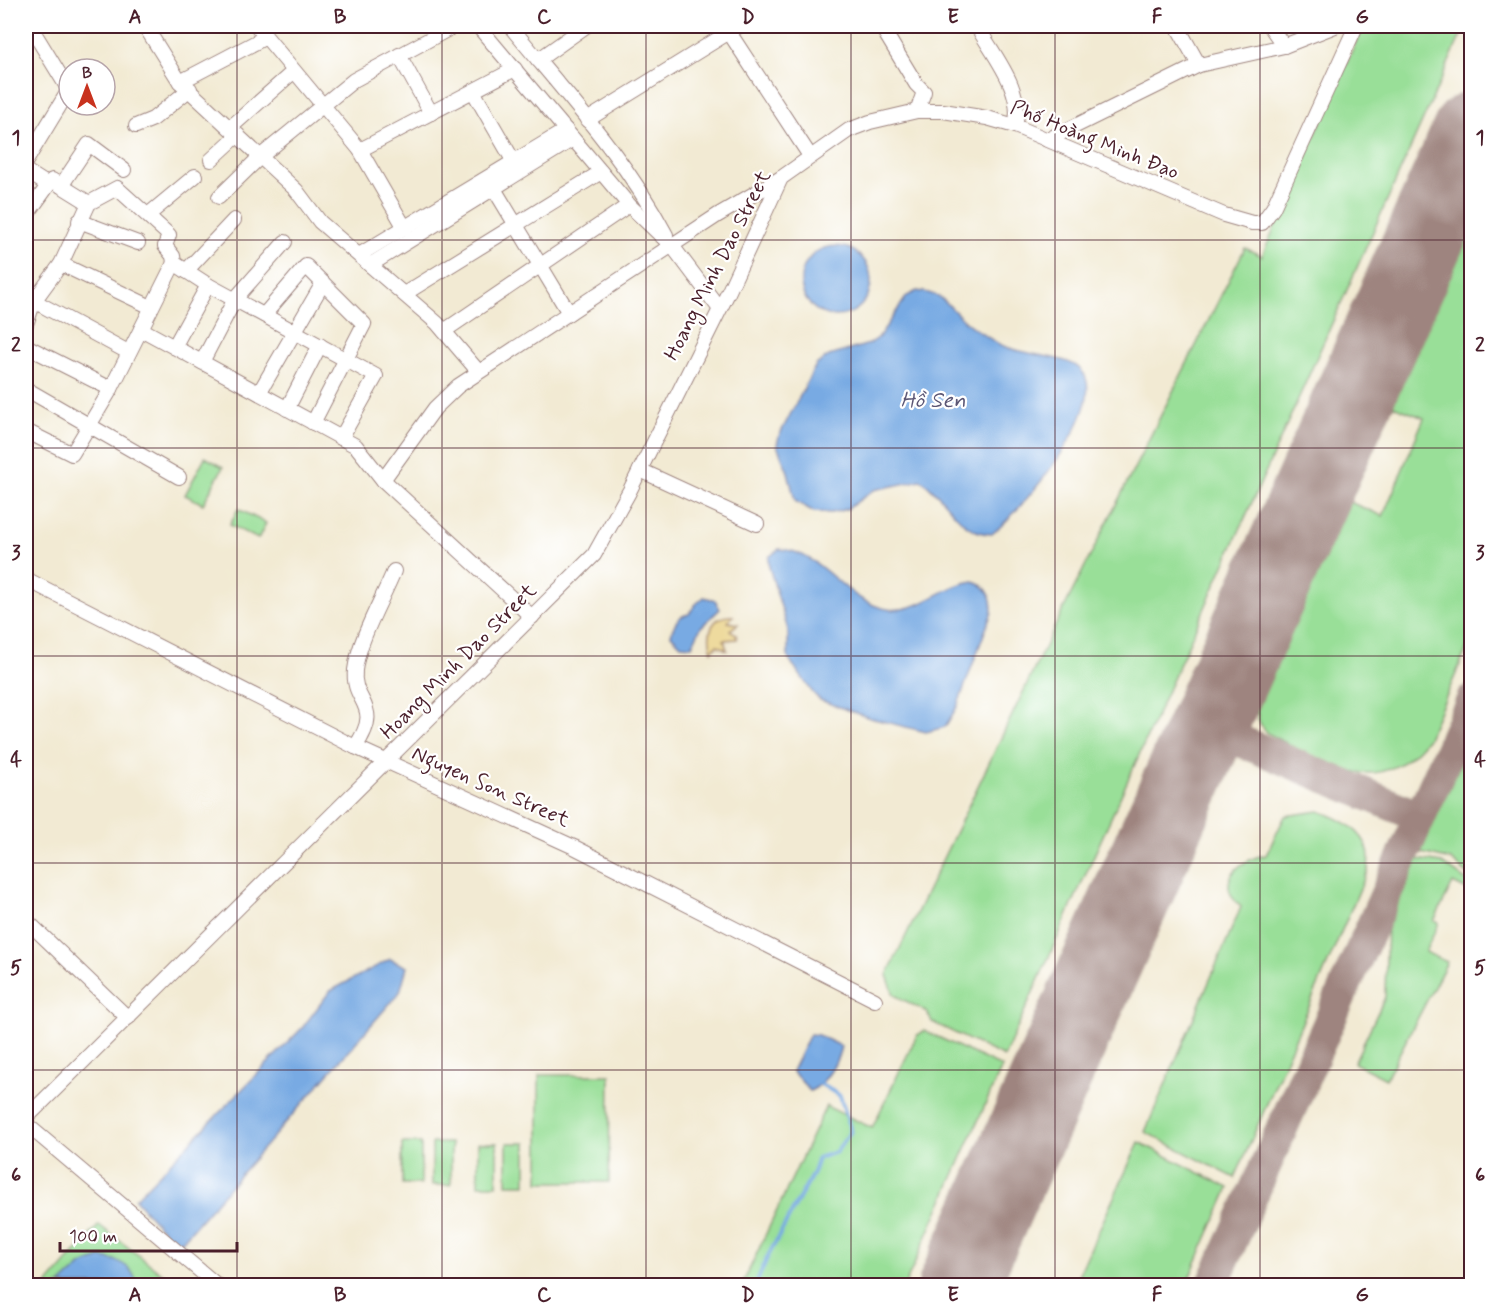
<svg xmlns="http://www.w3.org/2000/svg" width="1497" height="1311" font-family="Mynerve,sans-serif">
  <rect width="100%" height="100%" fill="#fff"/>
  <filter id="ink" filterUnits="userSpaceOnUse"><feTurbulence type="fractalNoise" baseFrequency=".0167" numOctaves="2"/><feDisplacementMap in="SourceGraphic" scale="12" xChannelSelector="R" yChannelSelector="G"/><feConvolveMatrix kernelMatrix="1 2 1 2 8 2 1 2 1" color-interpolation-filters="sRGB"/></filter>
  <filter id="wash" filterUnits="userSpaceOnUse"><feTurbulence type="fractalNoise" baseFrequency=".008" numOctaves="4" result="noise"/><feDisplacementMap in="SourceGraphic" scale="24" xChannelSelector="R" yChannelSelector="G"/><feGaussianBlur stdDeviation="1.35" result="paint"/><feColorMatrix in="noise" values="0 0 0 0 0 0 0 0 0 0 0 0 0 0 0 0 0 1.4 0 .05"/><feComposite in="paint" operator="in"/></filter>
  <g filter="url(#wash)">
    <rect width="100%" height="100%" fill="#f2ead3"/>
    <g fill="#99df98" stroke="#727f62" stroke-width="1.5">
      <path d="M 1363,26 L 1465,26 L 1004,1057 L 932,1022 L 927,1012 L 894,995 L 887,975 L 1054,628 L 1245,248 L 1262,256 Z"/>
      <path d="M 1471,218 L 1471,639 L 1428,738 C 1377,804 1326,762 1267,733 C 1253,719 1257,706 1261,688 L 1347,501 L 1383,516 L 1424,418 L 1388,404 Z"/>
      <path d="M 205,457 L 223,467 L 203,504 L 185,495 Z"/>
      <path d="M 238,509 L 266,523 L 258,539 L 230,525 Z"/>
      <path d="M 1471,716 L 1472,877 L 1471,877 L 1451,860 L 1413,851 Z"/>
      <path d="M 1319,811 C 1337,817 1362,829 1368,850 C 1370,855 1368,864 1368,870 L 1235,1178 L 1145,1132 L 1241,907 C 1213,882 1239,859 1266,855 L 1285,816 Z"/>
      <path d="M 1410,858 L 1442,863 L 1471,884 L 1471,892 L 1453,883 L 1434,921 L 1439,923 L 1425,952 L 1447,962 L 1386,1079 L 1354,1063 L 1385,997 L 1387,920 L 1392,899 Z"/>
      <path d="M 925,1031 L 1002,1067 L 905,1285 L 742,1285 L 826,1106 L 872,1128 L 917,1035 Z"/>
      <path d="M 539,1075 L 610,1075 L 609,1182 L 539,1182 Z"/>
      <path d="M 1139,1142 L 1229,1188 L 1186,1285 L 1074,1285 Z"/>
      <rect x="402" y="1143" width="19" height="41"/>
      <rect x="432" y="1143" width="19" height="42"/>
      <rect x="478" y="1143" width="19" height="42"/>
      <rect x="507" y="1143" width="19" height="41"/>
      <path d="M 99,1225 L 168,1278 L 163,1285 L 46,1286 Z"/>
    </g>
    <path fill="#eeda9e" stroke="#9c7c64" stroke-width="1.5" d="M 733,616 L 728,622 L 738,624 L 730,630 L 736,634 L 737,639 L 724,640 L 727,650 L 717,645 L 712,651 C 706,633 711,615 733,616 Z"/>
    <g fill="#78aae3" stroke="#616487" stroke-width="1.5">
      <circle cx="836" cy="281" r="35"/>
      <path d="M 917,291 C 945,294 945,304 965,321 C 975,330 987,337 999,344 C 1021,356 1066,355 1080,369 C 1115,402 1020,512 992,534 C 958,534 947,496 921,480 L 874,490 L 847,509 L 831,513 L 814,512 L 795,501 L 788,472 L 777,445 L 779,436 L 816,365 L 829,356 L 869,344 L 878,338 L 907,296 Z"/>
      <path d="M 779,549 C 823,551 844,602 887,609 C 919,614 944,584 974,581 C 989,587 992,597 992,612 L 957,707 L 945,727 L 926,732 L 870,718 L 820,700 L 813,693 L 788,658 L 788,630 L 769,567 L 769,557 Z"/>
      <path d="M 704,597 L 715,600 L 720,609 L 701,627 L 692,646 L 681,645 L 671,635 C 674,624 677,616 689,614 L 695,605 Z"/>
      <path d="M 390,959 L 407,967 L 400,992 L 177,1247 L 135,1199 L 303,1027 L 330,991 Z"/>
      <path d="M 810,1034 L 818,1035 L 841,1046 C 838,1062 825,1085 810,1091 L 792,1071 Z"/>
      <path d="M 100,1258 C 120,1259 132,1266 138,1285 L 60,1285 L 82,1265 Z"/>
    </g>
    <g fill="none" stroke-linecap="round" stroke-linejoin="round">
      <path stroke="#78aae3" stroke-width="4" d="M 755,1286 L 767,1258 L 813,1173 L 818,1158 L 836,1152 L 851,1131 L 840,1096 L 821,1084"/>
      <g stroke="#9e847f" stroke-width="32">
        <path d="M 1207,727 L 1420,817"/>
        <path d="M 1212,1286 L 1472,700"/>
      </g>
      <path stroke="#9e847f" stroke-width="80" d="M 958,1286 L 1472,132"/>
    </g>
  </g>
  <g filter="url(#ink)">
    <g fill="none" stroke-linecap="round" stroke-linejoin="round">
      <defs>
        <g id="minor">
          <path d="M 145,26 L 180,82 L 296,190 L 320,222 L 437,323 L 478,371"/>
          <path d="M 257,26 L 360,150 L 405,228"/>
          <path d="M 478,26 L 629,205 L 673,247 L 719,308"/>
          <path d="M 510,26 C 565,93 625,157 666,235"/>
          <path d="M 725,26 L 810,156"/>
          <path d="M 881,26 L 916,84 L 924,92 L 917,111"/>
          <path d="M 977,26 C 993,55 1025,91 1015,126"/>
          <path d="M 1177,26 L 1199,65"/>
          <path d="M 1270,26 L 1284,46"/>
          <path d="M 399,55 L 431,113"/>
          <path d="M 538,60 L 586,26"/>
          <path d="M 180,82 L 264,38"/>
          <path d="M 473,91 L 514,162"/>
          <path d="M 587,120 L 739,26"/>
          <path d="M 136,126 L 153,119 L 190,89"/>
          <path d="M 231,127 L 293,72"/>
          <path d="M 1047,140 L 1199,65 L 1284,46 L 1335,26"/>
          <path d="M 360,150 L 515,69"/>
          <path d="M 211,160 L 238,135"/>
          <path d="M 26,161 L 69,90 L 30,26"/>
          <path d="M 26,171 L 48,185"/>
          <path d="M 490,182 L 569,313"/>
          <path d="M 61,186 L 89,144 L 124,170"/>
          <path d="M 219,197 L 261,156 L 354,80 L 454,26"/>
          <path d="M 148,215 L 195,176"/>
          <path d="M 26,216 L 52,180 L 89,203"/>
          <path d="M 79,221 L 138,243"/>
          <path d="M 359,255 L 566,130"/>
          <path d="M 61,264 L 151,307"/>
          <path d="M 370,265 L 573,139"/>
          <path d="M 186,271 L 234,220"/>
          <path d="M 404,294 L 601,172"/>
          <path d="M 34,301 L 128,352"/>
          <path d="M 264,315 L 306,266 L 364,324 L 313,423"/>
          <path d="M 26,324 L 34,301 L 61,264 L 89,203 L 117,188 L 169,235 L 165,246 L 173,256 L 174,263 L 208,285 L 376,376 L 341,438"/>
          <path d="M 141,329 L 356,446 L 383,480 L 532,617"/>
          <path d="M 444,331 L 629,205"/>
          <path d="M 26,346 L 111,389"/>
          <path d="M 174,347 L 208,285"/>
          <path d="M 202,362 L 235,299 L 285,242"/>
          <path d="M 26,389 L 179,477"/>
          <path d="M 259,393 L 323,283"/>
          <path d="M 287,409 L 320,345"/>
          <path d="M 26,431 L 72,454 L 111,389 L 174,263"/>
          <path d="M 640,470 L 757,524"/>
          <path d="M 383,480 L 435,408 L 458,386 L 718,215 L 781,178"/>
          <path d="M 26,579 L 355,747 L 574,847 L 875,1000"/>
          <path d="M 355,747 C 385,704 351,704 355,670 C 359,639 382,600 394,571"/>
          <path d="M 26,920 L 128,1018"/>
          <path d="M 26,1118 L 594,555 L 629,492 L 728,293 L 781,178 L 849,130 L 870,122 L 917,111 L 943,111 L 987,118 L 1015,126 L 1224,215 L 1252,223 L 1262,223 L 1273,208 L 1356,26"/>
          <path d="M 26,1124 L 218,1286"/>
        </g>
      </defs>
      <use href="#minor" stroke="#9e847f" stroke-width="16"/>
      <use href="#minor" stroke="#fff" stroke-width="14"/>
    </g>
  </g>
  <path fill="none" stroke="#4a1f2b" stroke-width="1.5" stroke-opacity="0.55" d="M 237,26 L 237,1286M 442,26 L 442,1286M 646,26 L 646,1286M 851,26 L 851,1286M 1055,26 L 1055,1286M 1260,26 L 1260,1286M 26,240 L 1472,240M 26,448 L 1472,448M 26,656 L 1472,656M 26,863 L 1472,863M 26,1070 L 1472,1070"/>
  <g text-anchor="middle" stroke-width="4.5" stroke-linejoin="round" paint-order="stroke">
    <g font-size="21" fill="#4a1f2b" stroke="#fff">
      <text transform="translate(1095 139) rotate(22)" y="7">Phố Hoàng Minh Đạo</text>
      <text transform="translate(717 265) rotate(-63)" y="7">Hoang Minh Dao Street</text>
      <text transform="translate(458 661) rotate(-45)" y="7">Hoang Minh Dao Street</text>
      <text transform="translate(491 786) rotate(24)" y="7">Nguyen Son Street</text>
    </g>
    <g font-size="22" font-style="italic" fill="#5c5775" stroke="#fff">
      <text x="933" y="407">Hồ Sen</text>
    </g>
  </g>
  <rect width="1497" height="1311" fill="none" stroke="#fff" stroke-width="66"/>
  <g transform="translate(87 87)"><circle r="28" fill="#ffffff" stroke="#b7a5aa" stroke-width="1.5"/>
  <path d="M0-4.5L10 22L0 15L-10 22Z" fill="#c8321e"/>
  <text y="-9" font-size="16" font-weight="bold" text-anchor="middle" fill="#4a1f2b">B</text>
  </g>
  <path d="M60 1242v9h177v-9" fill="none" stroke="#4a1f2b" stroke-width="3"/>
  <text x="69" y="1242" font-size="18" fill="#4a1f2b" stroke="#ffffff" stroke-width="4.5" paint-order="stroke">100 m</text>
  <rect x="33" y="33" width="1431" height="1245" fill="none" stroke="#4a1f2b" stroke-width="2"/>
  <g font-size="20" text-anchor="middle" font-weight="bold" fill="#4a1f2b">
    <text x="135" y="23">A</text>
    <text x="340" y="23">B</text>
    <text x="544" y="23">C</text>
    <text x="748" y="23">D</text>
    <text x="953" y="23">E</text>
    <text x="1157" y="23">F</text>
    <text x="1362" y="23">G</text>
    <text x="16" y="144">1</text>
    <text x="1480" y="144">1</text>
    <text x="16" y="351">2</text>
    <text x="1480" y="351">2</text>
    <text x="16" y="559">3</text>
    <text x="1480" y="559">3</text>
    <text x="16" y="766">4</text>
    <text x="1480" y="766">4</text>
    <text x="16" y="974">5</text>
    <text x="1480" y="974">5</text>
    <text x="16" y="1181">6</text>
    <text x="1480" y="1181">6</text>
    <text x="135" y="1301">A</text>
    <text x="340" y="1301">B</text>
    <text x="544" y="1301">C</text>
    <text x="748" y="1301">D</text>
    <text x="953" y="1301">E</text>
    <text x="1157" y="1301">F</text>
    <text x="1362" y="1301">G</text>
  </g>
</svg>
